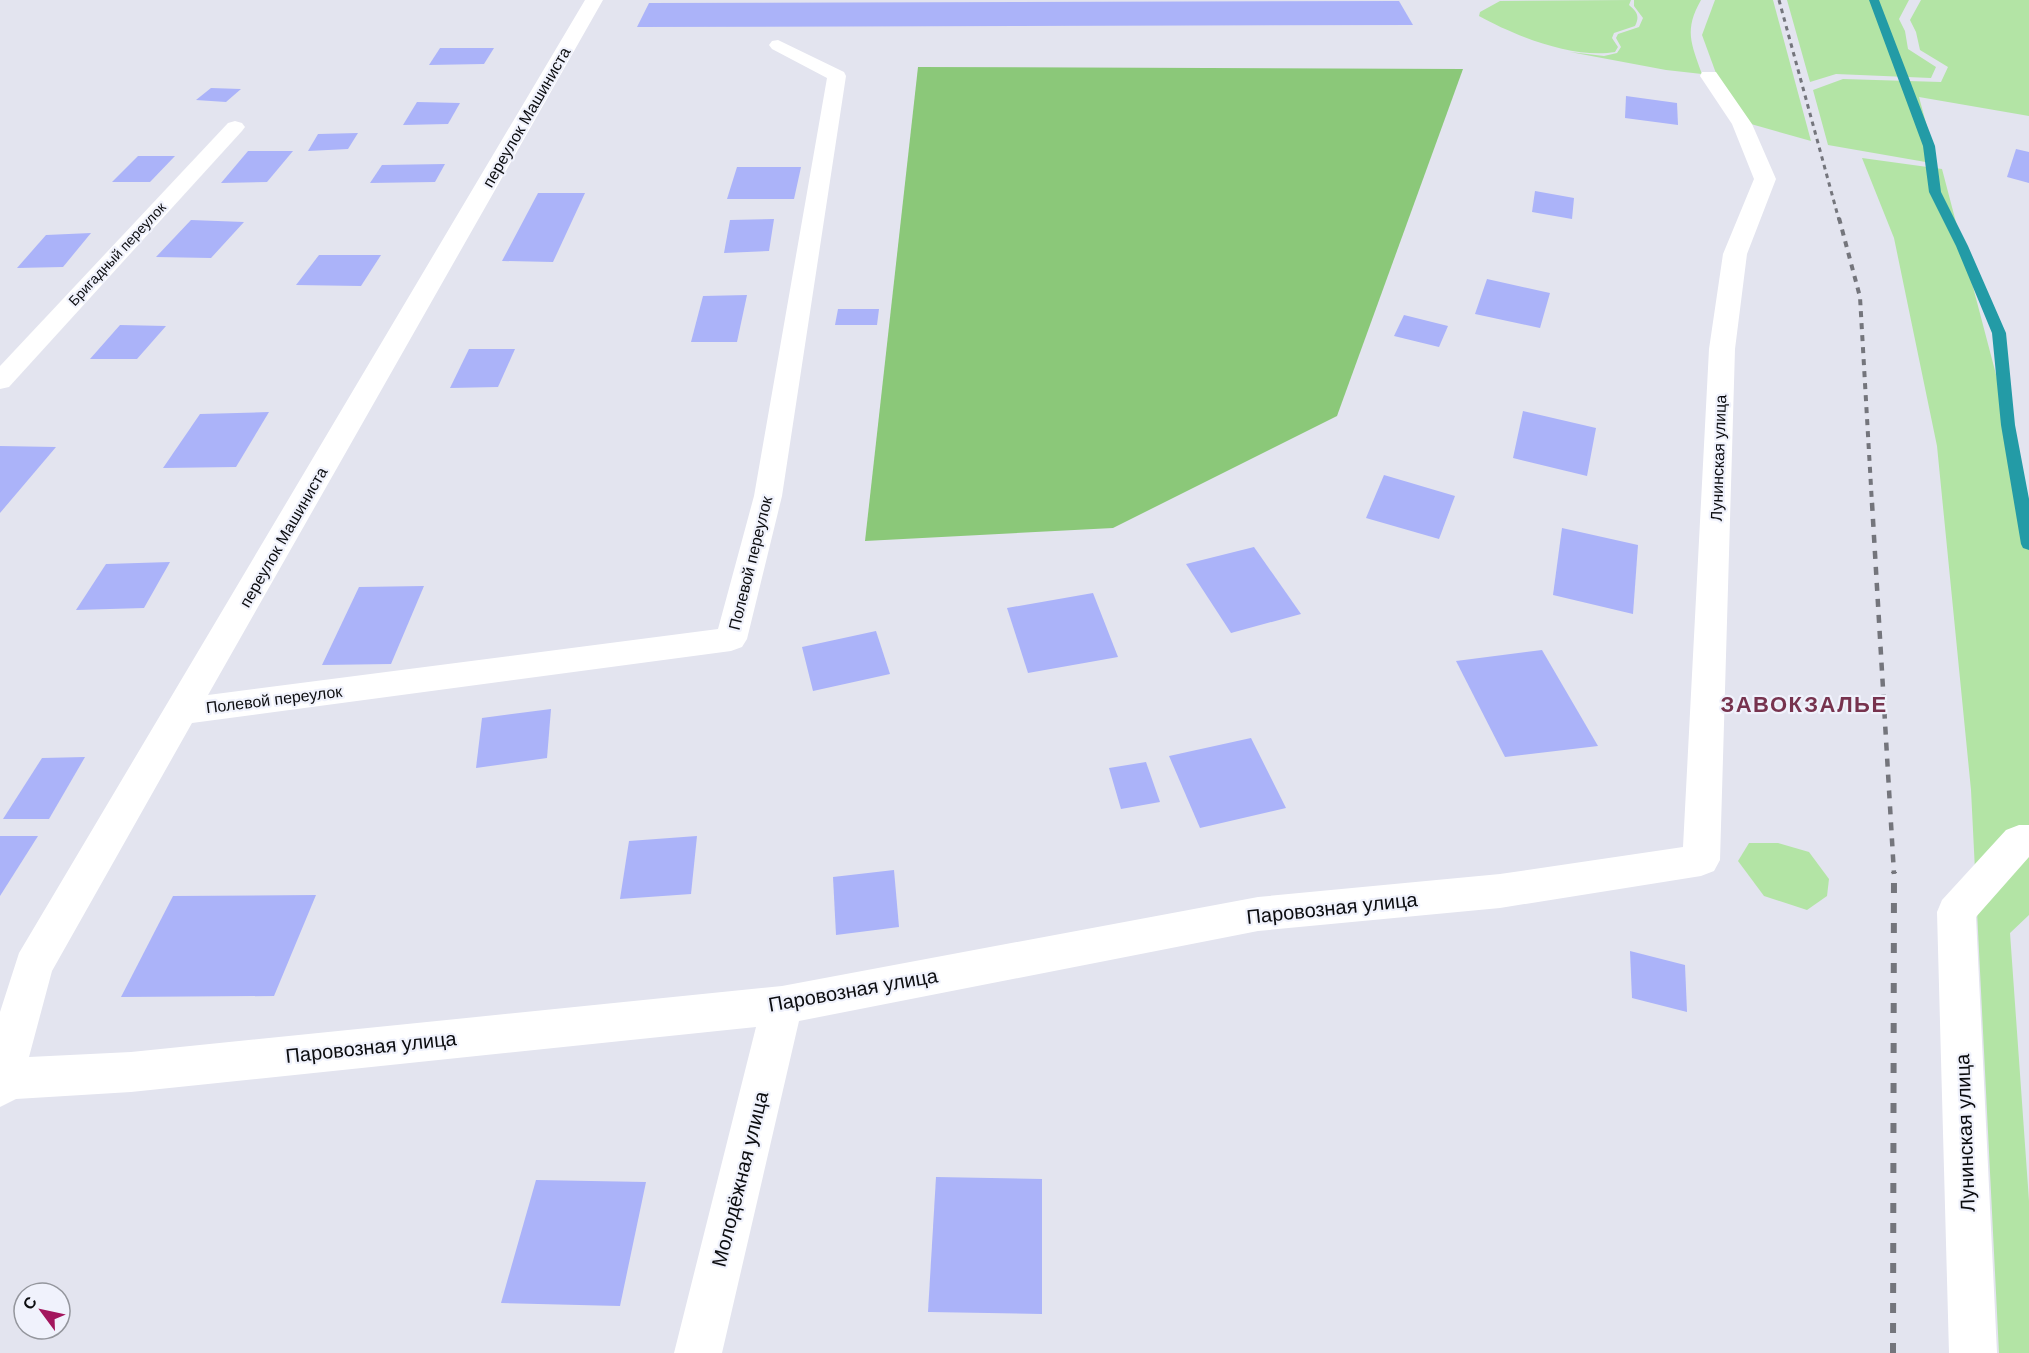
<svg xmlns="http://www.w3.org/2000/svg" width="2029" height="1353" font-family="Arial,sans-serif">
  <rect width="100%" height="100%" fill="#e3e4ef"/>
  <g fill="#b3e4a5">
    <path d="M 1631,0 L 1629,5 C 1637,12 1640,16 1635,26 L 1614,33 L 1612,38 L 1618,47 L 1615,52 C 1574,59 1515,36 1479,16 L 1480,12 L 1500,1 Z"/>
    <path d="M 1634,0 L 1701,0 C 1684,30 1691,43 1702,74 L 1666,70 L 1570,52 L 1604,56 L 1617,53 L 1621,47 L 1616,38 L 1618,34 L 1639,27 L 1643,18 L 1634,6 Z"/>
    <path d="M 1715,0 L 1773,0 L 1811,141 L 1751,124 L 1717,76 L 1702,35 Z"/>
    <path d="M 1787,0 L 1909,0 L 1899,19 L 1905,31 L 1908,49 L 1936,67 L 1931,78 L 1836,74 L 1810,82 Z"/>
    <path d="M 1921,0 L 2029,0 L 2029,116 L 1919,97 L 1937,164 L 1828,145 L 1813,90 L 1843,79 L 1941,82 L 1948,67 L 1920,50 L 1916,32 L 1910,20 Z"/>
    <path d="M 1862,158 L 1942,169 L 2029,500 L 2029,915 L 2010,933 L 2029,1201 L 2029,1353 L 1999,1353 L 1971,790 L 1937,446 L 1894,238 Z"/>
    <path d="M 1749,843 L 1778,843 L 1809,852 L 1829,879 L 1827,896 L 1807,910 L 1764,896 L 1738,861 Z"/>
  </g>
  <path fill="#8bc879" d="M 918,67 L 1463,69 L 1337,416 L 1113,528 L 865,541 Z"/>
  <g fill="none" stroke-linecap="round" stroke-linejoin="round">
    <path fill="#239ba6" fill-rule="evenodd" d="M 1869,0 L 1879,0 L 1935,146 L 1941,192 L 1968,246 L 2006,333 L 2015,425 L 2029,499 L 2029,550 L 2023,548 L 2021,544 L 2001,425 L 1992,333 L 1956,246 L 1929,192 L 1923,146 Z"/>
  </g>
  <g fill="#abb3f9">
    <path d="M 1399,1 L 1413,25 L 637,27 L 649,3 Z"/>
    <path d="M 440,48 L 494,48 L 484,64 L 429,65 Z"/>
    <path d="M 211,88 L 241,89 L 226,102 L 196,100 Z"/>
    <path d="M 1626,96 L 1677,103 L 1678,125 L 1625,118 Z"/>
    <path d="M 417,102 L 460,103 L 448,124 L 403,125 Z"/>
    <path d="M 358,133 L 348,149 L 308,151 L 318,134 Z"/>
    <path d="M 2016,149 L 2029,152 L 2029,183 L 2007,177 Z"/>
    <path d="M 248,151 L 293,151 L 267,182 L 221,183 Z"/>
    <path d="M 138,156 L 175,156 L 150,182 L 112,182 Z"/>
    <path d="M 445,164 L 435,182 L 370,183 L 382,165 Z"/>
    <path d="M 737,167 L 801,167 L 794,199 L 727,199 Z"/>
    <path d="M 1535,191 L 1574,198 L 1572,219 L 1532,212 Z"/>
    <path d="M 538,193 L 585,193 L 553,262 L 502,261 Z"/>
    <path d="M 774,219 L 769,251 L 724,253 L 730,220 Z"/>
    <path d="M 191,220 L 244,222 L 211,258 L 156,257 Z"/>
    <path d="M 91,233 L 63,267 L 17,268 L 46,235 Z"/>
    <path d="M 319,255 L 381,255 L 361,286 L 296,285 Z"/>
    <path d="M 1487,279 L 1550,293 L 1540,328 L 1475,314 Z"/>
    <path d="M 747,295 L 737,342 L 691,342 L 703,296 Z"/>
    <path d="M 838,309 L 879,309 L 877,325 L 835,325 Z"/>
    <path d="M 1404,315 L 1448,326 L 1439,347 L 1394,336 Z"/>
    <path d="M 120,325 L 166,326 L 137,359 L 90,359 Z"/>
    <path d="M 469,349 L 515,349 L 498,387 L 450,388 Z"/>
    <path d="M 1523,411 L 1596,428 L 1587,476 L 1513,458 Z"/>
    <path d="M 269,412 L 236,467 L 163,468 L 200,414 Z"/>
    <path d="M 0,446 L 56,447 L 0,513 Z"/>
    <path d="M 1384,475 L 1455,496 L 1439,539 L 1366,518 Z"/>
    <path d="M 1562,528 L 1638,545 L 1633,614 L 1553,595 Z"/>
    <path d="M 1254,547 L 1301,614 L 1231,633 L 1186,564 Z"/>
    <path d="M 170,562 L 144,608 L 76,610 L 106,564 Z"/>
    <path d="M 424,586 L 391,664 L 322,665 L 359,587 Z"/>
    <path d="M 1093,593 L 1118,657 L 1028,673 L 1007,608 Z"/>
    <path d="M 876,631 L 890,674 L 813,691 L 802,647 Z"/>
    <path d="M 1542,650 L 1598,746 L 1505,757 L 1456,661 Z"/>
    <path d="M 551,709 L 547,758 L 476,768 L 482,718 Z"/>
    <path d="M 1251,738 L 1286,808 L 1200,828 L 1169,756 Z"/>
    <path d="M 85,757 L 49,819 L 3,819 L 42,758 Z"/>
    <path d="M 1146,762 L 1160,802 L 1121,809 L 1109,768 Z"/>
    <path d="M 0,836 L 38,836 L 0,896 Z"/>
    <path d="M 697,836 L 691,894 L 620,899 L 629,841 Z"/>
    <path d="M 894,870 L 899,927 L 836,935 L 833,877 Z"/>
    <path d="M 316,895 L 274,996 L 121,997 L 173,896 Z"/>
    <path d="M 1630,951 L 1685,965 L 1687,1012 L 1632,998 Z"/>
    <path d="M 936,1177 L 1042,1179 L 1042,1314 L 928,1312 Z"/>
    <path d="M 536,1180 L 646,1182 L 620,1306 L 501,1303 Z"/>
  </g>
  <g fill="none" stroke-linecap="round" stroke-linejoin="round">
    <g fill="#fff" fill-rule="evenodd">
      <path d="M 585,0 L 603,0 L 208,695 L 718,629 L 754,496 L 827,78 L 772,49 L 769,45 L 772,41 L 778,40 L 844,72 L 846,76 L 782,496 L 747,639 L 742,647 L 731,651 L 192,723 L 52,971 L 29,1057 L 131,1052 L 782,986 L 1258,897 L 1500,874 L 1683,847 L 1709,349 L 1723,254 L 1754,179 L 1732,124 L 1700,76 L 1702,72 L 1716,72 L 1752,124 L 1776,179 L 1747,254 L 1735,349 L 1720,860 L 1714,871 L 1701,876 L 1500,908 L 1258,931 L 799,1021 L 722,1353 L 674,1353 L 756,1027 L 131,1092 L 16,1099 L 0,1107 L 0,1012 L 19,953 Z"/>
      <path d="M 235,121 L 242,123 L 245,127 L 242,131 L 9,387 L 0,389 L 0,366 L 228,123 Z"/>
      <path d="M 2019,825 L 2029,825 L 2029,857 L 1976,917 L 1997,1353 L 1949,1353 L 1937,912 L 1942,900 L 2006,830 Z"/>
    </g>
    <path stroke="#74757c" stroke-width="3" stroke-dasharray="4.5 4.5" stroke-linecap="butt" d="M 1779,0 L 1839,220"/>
    <path stroke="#74757c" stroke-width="4" stroke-dasharray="6 6" stroke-linecap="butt" d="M 1839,218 L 1860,297 L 1872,504"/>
    <path stroke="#74757c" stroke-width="4.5" stroke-dasharray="8 8" stroke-linecap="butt" d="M 1872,503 L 1894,874"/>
    <path stroke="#74757c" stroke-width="6" stroke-dasharray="10 10" stroke-linecap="butt" d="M 1893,1353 L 1894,872"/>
  </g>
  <g text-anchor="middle" stroke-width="4.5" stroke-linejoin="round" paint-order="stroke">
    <g font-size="14" fill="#0b0c0f" stroke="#f0f2fc">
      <text transform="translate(117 254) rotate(-47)" y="5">Бригадный переулок</text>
    </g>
    <g font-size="16" fill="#0b0c0f" stroke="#f0f2fc">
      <text transform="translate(526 117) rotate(-60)" y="6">переулок Машиниста</text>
      <text transform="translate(1718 458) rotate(-88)" y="6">Лунинская улица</text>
      <text transform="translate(283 537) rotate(-60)" y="6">переулок Машиниста</text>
      <text transform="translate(750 563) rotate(-76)" y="6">Полевой переулок</text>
      <text transform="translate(274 699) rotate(-7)" y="6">Полевой переулок</text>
    </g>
    <g font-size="20" fill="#0b0c0f" stroke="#f0f2fc">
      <text transform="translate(1332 908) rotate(-6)" y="7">Паровозная улица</text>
      <text transform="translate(853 990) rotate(-10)" y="7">Паровозная улица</text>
      <text transform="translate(371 1047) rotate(-6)" y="7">Паровозная улица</text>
      <text transform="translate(1965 1133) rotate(-92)" y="7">Лунинская улица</text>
      <text transform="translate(740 1179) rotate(-76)" y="7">Молодёжная улица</text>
    </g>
    <g font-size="22" font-weight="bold" letter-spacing="1.5" fill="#77334e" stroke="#f0f2fc">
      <text x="1804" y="712">ЗАВОКЗАЛЬЕ</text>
    </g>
  </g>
  <g transform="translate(42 1311) rotate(303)"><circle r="28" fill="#f0f2fc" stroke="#94969d" stroke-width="1.5"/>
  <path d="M0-4.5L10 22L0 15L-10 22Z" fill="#a3165d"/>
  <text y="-9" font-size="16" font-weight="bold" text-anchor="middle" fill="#0b0c0f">С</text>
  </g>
</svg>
